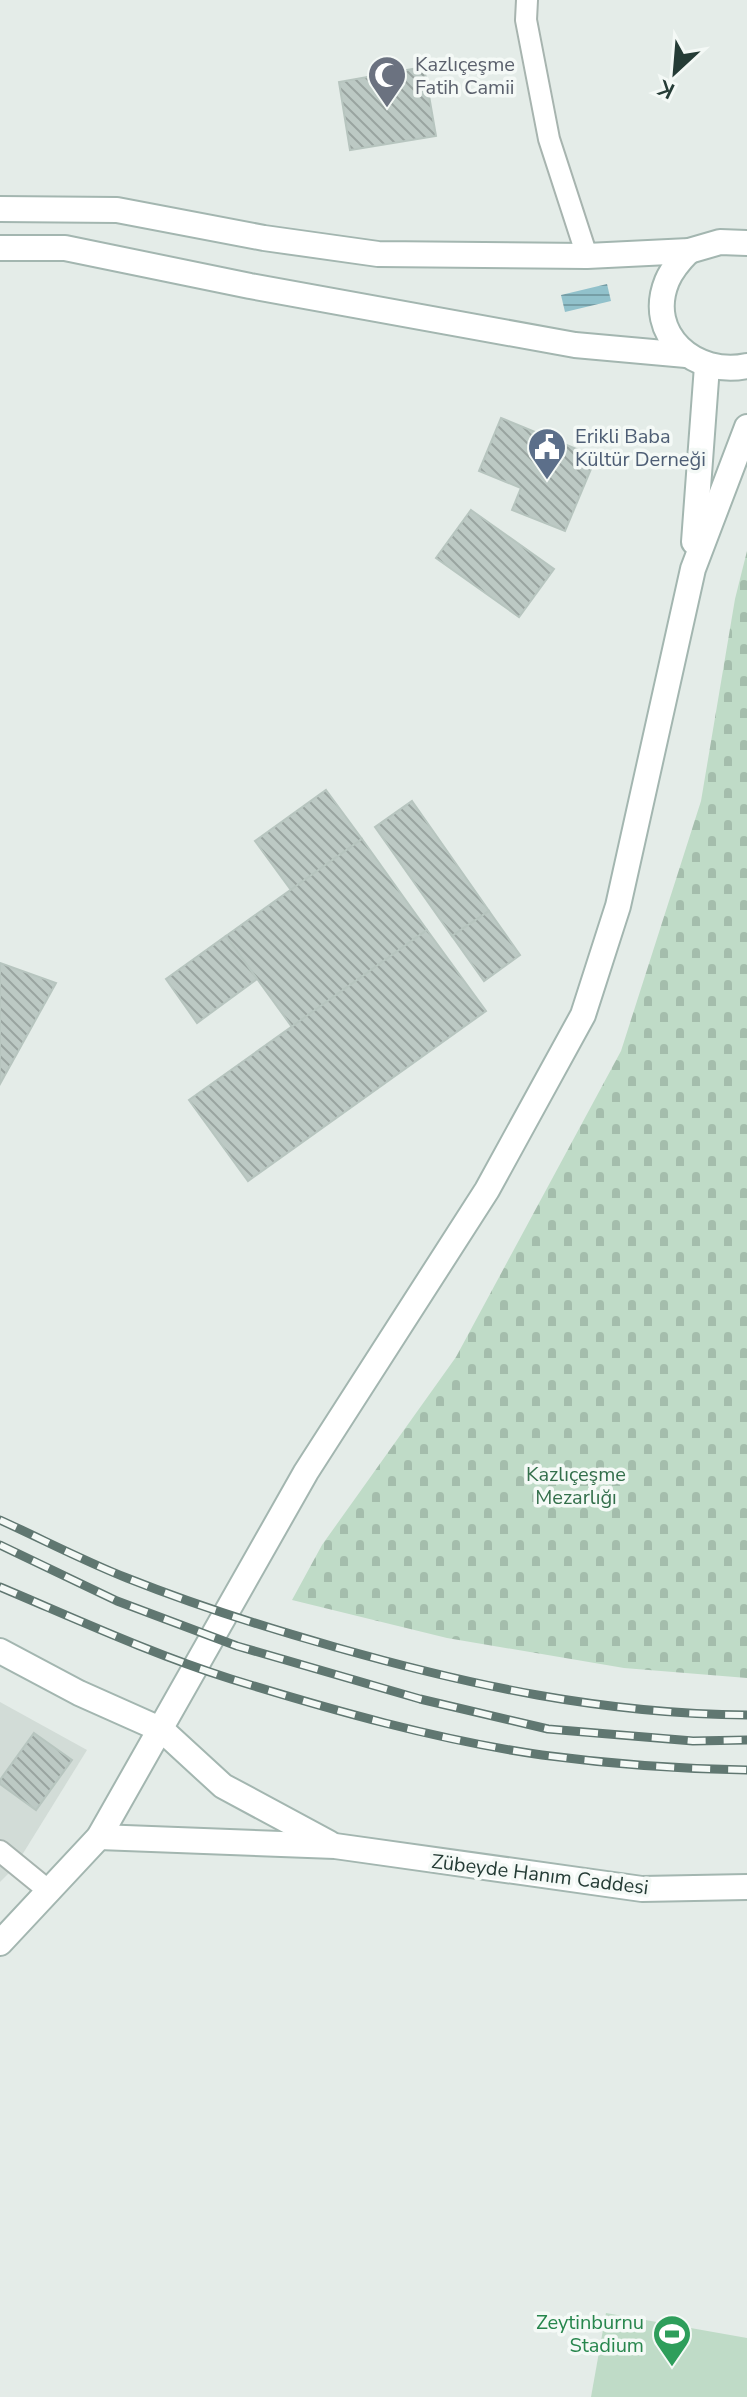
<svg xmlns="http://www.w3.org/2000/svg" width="747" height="2397" font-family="'Nunito Sans',sans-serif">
  <defs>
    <pattern id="cemetery-stones" width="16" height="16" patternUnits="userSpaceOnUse" patternTransform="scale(2)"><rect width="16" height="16" fill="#bfdbc7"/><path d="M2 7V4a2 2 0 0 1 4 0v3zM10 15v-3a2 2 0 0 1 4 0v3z" fill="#a4bdac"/></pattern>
    <pattern id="water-rules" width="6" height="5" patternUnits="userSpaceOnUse" patternTransform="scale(2)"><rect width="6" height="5" fill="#91c1cb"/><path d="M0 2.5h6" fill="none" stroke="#769ea6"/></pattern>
    <pattern id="building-back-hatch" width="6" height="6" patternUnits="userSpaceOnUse" patternTransform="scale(2)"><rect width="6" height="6" fill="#bcc9c4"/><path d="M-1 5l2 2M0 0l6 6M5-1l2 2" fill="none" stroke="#99a4a0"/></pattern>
  </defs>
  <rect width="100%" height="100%" fill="#e4ece8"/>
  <path fill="#d2dcd7" d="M 0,1702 L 87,1750 L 14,1868 L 0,1882 Z"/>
  <path fill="url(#cemetery-stones)" d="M 747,551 L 747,1678 L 624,1668 L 447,1638 L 292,1600 L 322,1545 L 456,1357 L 621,1051 L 701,801 L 735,599 Z"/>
  <path fill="#bfdbc7" d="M 606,2313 L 747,2338 L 747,2397 L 591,2397 Z"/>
  <path fill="url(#water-rules)" d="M 607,284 L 611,301 L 565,312 L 561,295 Z"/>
  <g fill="url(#building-back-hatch)" stroke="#b7c5bf" stroke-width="2">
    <path d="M 424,67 L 436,136 L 350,150 L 339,82 Z"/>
    <path d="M 501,418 L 596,457 L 565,531 L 512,510 L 521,488 L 479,471 Z"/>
    <path d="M 471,510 L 554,569 L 519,617 L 436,558 Z"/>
    <path d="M 326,790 L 362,839 L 291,890 L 255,841 Z"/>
    <path d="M 412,801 L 489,911 L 452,936 L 375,827 Z"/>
    <path d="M 362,839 L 427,930 L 292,1027 L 226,936 Z"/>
    <path d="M 489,911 L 520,955 L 484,981 L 452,936 Z"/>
    <path d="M 427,930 L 486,1011 L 248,1181 L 189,1100 Z"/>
    <path d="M 226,936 L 257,979 L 197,1023 L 166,979 Z"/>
    <path d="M 0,963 L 56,983 L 0,1084 Z"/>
    <path d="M 34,1733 L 72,1760 L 36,1810 L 0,1784 L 0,1780 Z"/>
  </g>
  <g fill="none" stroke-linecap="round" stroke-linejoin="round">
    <defs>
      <g id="lane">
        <path d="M 527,0 L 526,20 L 549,139 L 587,256"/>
        <path d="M 0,1851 L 49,1891"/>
      </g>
      <g id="secondary">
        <path d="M 0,209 L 117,210 L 264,238 L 378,254 L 587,256 L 689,251 L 720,242 L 747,243"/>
        <path d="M 0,248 L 65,248 L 250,286 L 575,345 L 686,355"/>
        <path d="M 689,251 C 680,260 672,269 667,281 C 645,335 696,377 747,366"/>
        <path d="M 694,542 L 707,366"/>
        <path d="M 0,1651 L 79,1693 L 162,1730 L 223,1786 L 329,1843"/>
        <path d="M 99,1837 L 335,1846 L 642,1889 L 747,1887"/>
        <path d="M 0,1943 L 99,1837 L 306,1472 L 487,1190 L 583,1015 L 618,906 L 693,569 L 747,427"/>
      </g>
    </defs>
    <use href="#lane" stroke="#a7b4af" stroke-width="24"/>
    <use href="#secondary" stroke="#a3b6b0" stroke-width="28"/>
    <use href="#lane" stroke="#fff" stroke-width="20"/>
    <use href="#secondary" stroke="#fff" stroke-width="24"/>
    <defs>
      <g id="rail">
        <path d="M 0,1520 C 42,1539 84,1561 127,1578 C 195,1605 264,1627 335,1647 C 472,1686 604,1714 747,1715"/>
        <path d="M 0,1545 L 117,1601 L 237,1646 L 420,1699 L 548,1729 L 693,1741 L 747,1740"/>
        <path d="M 0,1587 C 76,1619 152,1654 231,1679 C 332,1710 437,1740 542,1755 C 610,1764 679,1769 747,1770"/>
      </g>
    </defs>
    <use href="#rail" stroke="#607771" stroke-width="9"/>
    <use href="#rail" stroke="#f4f9f6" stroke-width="6" stroke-dasharray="18" stroke-linecap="butt"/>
  </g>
  <defs>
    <symbol id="mosque-pin" viewBox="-11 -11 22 30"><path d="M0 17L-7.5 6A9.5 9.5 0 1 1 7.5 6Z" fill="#6b7280" stroke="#f4f9f6"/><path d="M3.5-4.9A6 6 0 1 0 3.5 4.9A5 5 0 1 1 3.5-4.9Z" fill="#fff"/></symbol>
    <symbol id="civic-pin" viewBox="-11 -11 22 30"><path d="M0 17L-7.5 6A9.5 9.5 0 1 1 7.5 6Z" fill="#5c6f8a" stroke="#f4f9f6"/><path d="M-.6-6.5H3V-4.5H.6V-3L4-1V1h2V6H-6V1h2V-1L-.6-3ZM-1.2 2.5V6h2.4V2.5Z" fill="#fff"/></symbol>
    <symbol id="stadium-pin" viewBox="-11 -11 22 30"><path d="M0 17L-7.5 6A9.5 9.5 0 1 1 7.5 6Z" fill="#2e9e5b" stroke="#f4f9f6"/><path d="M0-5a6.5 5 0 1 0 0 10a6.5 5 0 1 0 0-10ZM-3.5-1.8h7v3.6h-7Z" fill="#fff"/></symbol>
  </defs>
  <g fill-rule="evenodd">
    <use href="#mosque-pin" x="365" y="53" width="44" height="60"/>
    <use href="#civic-pin" x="525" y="425" width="44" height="60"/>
    <use href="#stadium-pin" x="650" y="2312" width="44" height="60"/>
  </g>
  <g text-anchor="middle" stroke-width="7" stroke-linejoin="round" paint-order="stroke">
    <g font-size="20" fill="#5b616d" stroke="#f4f9f6" text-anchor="start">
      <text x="415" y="71">Kazlıçeşme<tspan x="415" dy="23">Fatih Camii</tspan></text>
    </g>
    <g font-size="20" fill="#4e5e75" stroke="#f4f9f6" text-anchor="start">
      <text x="575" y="443">Erikli Baba<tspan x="575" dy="23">Kültür Derneği</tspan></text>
    </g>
    <g font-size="20" fill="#336f4b" stroke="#f4f9f6">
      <text x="576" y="1481">Kazlıçeşme<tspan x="576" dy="23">Mezarlığı</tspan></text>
    </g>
    <g font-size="20" fill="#253c36" stroke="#f4f9f6">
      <text transform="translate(540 1874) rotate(7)" y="7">Zübeyde Hanım Caddesi</text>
    </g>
    <g font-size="20" fill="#27864d" stroke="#f4f9f6" text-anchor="end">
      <text x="644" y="2329">Zeytinburnu<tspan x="644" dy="23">Stadium</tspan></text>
    </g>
  </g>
  <g transform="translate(675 72) rotate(206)" stroke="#f4f9f6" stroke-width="6" paint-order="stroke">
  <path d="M0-6L14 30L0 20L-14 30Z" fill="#253c36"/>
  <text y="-12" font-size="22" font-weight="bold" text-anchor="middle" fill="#253c36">K</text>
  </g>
</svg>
